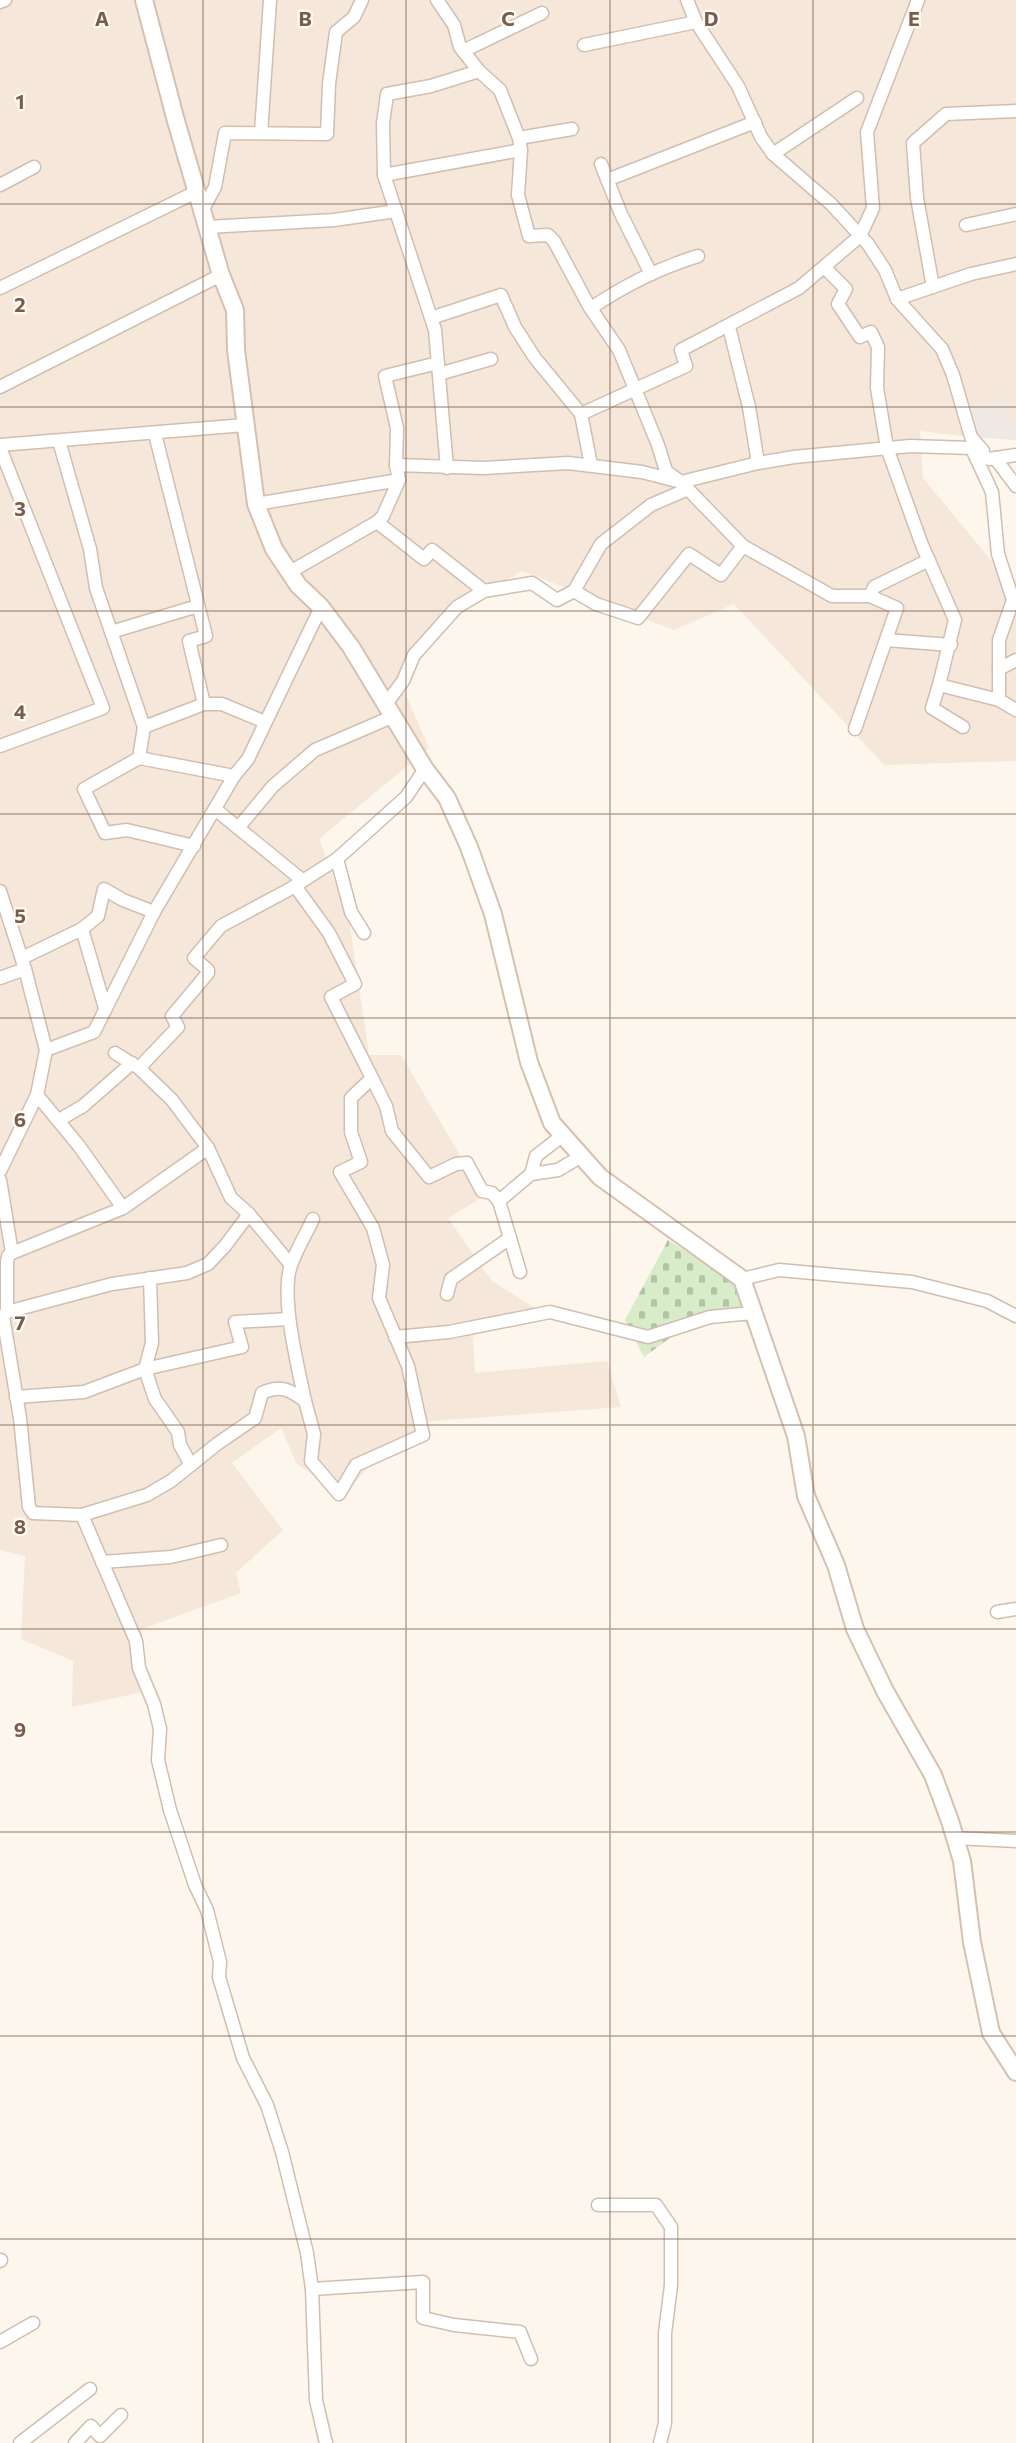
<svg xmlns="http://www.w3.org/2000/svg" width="1016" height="2443" font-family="Commissioner,sans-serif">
  <defs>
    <pattern id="cemetery-stones" width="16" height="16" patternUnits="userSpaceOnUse" patternTransform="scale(1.5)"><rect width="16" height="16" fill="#d8ecc9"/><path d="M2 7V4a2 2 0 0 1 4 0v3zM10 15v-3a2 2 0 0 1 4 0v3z" fill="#b4c2a5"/></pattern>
  </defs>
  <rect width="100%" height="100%" fill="#fdf6ec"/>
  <path fill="#f5e8da" d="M 0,0 L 1016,0 L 1016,426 L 1003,396 L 969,437 L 920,431 L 923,478 L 1009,582 L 1016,579 L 1016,761 L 884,765 L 734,604 L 674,630 L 522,571 L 448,615 L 403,688 L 429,748 L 319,839 L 349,919 L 369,1055 L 401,1055 L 484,1196 L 448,1218 L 492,1281 L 552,1319 L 473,1335 L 475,1373 L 607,1361 L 621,1407 L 420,1422 L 422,1438 L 375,1461 L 342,1495 L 296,1463 L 281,1428 L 232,1463 L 283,1530 L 236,1573 L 241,1593 L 142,1629 L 144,1692 L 72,1707 L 73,1661 L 21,1639 L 25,1556 L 0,1550 Z"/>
  <path fill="#efe9e4" d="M 1003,396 L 1016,426 L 1016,440 L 969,437 L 962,413 Z"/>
  <path fill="url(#cemetery-stones)" d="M 668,1240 L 734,1282 L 747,1323 L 707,1311 L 644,1357 L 625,1320 Z"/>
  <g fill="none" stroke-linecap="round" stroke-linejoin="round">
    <defs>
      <g id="street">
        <path d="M 437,0 L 454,25 L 460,47 L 479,71 L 500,90 L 519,138 L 521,150"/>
        <path d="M 687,0 L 696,22 L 738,86 L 761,137 L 773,154 L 831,204 L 868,244 L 885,270 L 897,299 L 942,349 L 953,375 L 971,437 L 983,451"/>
        <path d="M 0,2 L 5,0"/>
        <path d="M 584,45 L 696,22"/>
        <path d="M 463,51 L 542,13"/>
        <path d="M 261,133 L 270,0"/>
        <path d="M 519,138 L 572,129"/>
        <path d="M 773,154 L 857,98"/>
        <path d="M 601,164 L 621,214 L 651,274"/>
        <path d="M 384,175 L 521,150 L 518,195 L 529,236 L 548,235 L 554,241 L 589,306 L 619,350 L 658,445 L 666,471 L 681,482 L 743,546 L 721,575 L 689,554 L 638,618 L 596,604 L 574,591 L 557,600 L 532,583 L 484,591 L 457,607 L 414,655 L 403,681 L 386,704"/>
        <path d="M 607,180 L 755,122"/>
        <path d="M 0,185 L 34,167"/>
        <path d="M 203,209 L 215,187 L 225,133 L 327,134 L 329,84 L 336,32 L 354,17 L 362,0"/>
        <path d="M 966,225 L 1016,214"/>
        <path d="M 208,227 L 334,220 L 396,211"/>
        <path d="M 824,267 L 846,289 L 838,304 L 860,337 L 871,332 L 878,347 L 877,388 L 887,448 L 922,545 L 955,620 L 939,685 L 999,700"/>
        <path d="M 933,287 L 917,198 L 913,143 L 946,114 L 1016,111"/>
        <path d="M 0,288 L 198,191"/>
        <path d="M 897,299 L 971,274 L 1016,264"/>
        <path d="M 591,308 C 625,285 659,268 698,256"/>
        <path d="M 431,318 L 501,295 L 515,327 L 535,358 L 581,414 L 591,465"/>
        <path d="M 729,327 L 749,407 L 758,463"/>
        <path d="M 439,374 L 491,359"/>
        <path d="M 0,387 L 221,275"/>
        <path d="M 581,414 L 686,366 L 681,350 L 799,288 L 860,236 L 873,208 L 867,132 L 918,0"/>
        <path d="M 155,434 L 206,636 L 189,641 L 204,704"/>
        <path d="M 59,441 L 90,549 L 96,588 L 144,727 L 139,758 L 84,789 L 105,833 L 127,830 L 194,846"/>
        <path d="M 0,445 L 245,425"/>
        <path d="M 0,448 L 103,708 L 0,746"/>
        <path d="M 972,449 L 992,492 L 998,554 L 1013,600 L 999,640 L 999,700 L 1016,710"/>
        <path d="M 995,458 L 1016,486"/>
        <path d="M 396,465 L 397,428 L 385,376 L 438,363"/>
        <path d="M 447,468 L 435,330 L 384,175 L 383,123 L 387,94 L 431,86 L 479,71"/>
        <path d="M 256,504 L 399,480 L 396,465 L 483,468 L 568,463 L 642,472 L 681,482 L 758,463 L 794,457 L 910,446 L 971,448 L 989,459 L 1016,455"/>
        <path d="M 377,522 L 424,559 L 432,550 L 484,591"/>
        <path d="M 743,546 L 832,596 L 870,596 L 897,608 L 855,729"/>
        <path d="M 290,572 L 377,522 L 383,516 L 399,480"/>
        <path d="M 574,591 L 601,544 L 651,505 L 688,489"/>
        <path d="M 870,596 L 874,587 L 929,560"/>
        <path d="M 111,632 L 198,606"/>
        <path d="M 886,640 L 951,645"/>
        <path d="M 999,669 L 1016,660"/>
        <path d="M 939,685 L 932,708 L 963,727"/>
        <path d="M 144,727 L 204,704 L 222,704 L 265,722"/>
        <path d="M 139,758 L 234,776"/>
        <path d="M 215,809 L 302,880"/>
        <path d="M 238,828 L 273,786 L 315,750 L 394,716"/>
        <path d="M 337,859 L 351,912 L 364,933"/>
        <path d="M 295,886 L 329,933 L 355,984 L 331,997 L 372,1078 L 351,1098 L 351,1132 L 361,1162 L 340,1172 L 373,1228 L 383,1265 L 379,1298 L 408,1366 L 423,1435 L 356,1465 L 339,1494 L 311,1461 L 314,1434 L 305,1401"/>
        <path d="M 0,891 L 25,969 L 46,1050 L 37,1095 L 0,1171"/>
        <path d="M 22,958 L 82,929"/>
        <path d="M 0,978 L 25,969"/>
        <path d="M 105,1008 L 82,929 L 98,916 L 104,889 L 123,900 L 154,912"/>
        <path d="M 46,1050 L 94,1032 L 154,912 L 234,776 L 248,759 L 321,607"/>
        <path d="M 115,1053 L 139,1068 L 172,1100 L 208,1148 L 231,1198 L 249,1214 L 291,1265"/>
        <path d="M 139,1068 L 178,1027 L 172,1016 L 208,973 L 208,970 L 194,958 L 221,926 L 290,889 L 337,859 L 406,797 L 425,769"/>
        <path d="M 372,1078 L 386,1106 L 392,1131 L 429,1177 L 456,1164 L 467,1163 L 482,1191 L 492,1193 L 499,1201"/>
        <path d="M 37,1095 L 79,1146 L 123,1208"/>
        <path d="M 59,1120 L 83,1106 L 132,1063"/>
        <path d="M 531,1174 L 558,1170 L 580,1157"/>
        <path d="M 0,1180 L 12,1253"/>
        <path d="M 249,1214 L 225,1246 L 208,1264 L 187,1273 L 112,1284 L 7,1312 L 3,1316 L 20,1418 L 29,1507 L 33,1513 L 82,1515 L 136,1641 L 139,1668 L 154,1704 L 160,1729 L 158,1760 L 170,1810 L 195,1885 L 207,1910 L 220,1962 L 219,1977 L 243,2058 L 267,2105 L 282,2152 L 307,2253 L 312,2289 L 316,2400 L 326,2443"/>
        <path d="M 520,1272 L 499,1201 L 531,1174 L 536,1156 L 562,1136"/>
        <path d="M 150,1278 L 152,1343 L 145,1369 L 155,1399 L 178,1432 L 180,1445 L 191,1465"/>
        <path d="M 742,1279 L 779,1270 L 912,1282 L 987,1301 L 1016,1316"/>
        <path d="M 447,1294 L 451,1279 L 510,1238"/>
        <path d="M 7,1312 L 7,1262 L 8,1256 L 12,1253 L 123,1208 L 208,1148"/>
        <path d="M 395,1337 L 449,1332 L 550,1312 L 648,1337 L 710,1317 L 753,1313"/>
        <path d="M 16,1397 L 84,1392 L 145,1369 L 242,1347 L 235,1322 L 289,1319"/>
        <path d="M 82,1515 L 147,1495 L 171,1481 L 217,1444 L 255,1418 L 262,1393 C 281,1384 290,1390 305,1401 C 298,1367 280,1297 291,1265 C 297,1249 306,1234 313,1219"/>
        <path d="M 102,1562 L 171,1557 L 221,1545"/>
        <path d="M 997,1612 L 1016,1609"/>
        <path d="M 955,1838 L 1016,1841"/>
        <path d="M 598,2205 L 656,2205 L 671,2227 L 671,2285 L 665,2333 L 665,2423 L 660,2443"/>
        <path d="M 0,2261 L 1,2260"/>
        <path d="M 312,2289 L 423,2282 L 423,2318 L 454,2325 L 520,2332 L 531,2359"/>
        <path d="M 0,2342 L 33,2323"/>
        <path d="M 20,2443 L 90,2389"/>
        <path d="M 75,2443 L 91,2426 L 100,2436 L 121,2415"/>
      </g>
      <path id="secondary" d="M 144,0 L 176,121 L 221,275 L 235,310 L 236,350 L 256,504 L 274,549 L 298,585 L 321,607 L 351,647 L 425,769 L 447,798 L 469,847 L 493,914 L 529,1062 L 552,1123 L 600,1177 L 742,1279 L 796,1436 L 806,1496 L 836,1565 L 855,1629 L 885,1691 L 933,1775 L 950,1821 L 962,1861 L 972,1942 L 991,2033 L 1016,2072"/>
    </defs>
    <use href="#street" stroke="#d1beb0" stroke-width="15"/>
    <use href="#secondary" stroke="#d6c0b0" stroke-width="20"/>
    <use href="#street" stroke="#fff" stroke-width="12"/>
    <use href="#secondary" stroke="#fff" stroke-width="16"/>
  </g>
  <path fill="none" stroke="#7a5c4d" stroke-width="1.5" stroke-opacity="0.55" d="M 203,0 L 203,2443M 406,0 L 406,2443M 610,0 L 610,2443M 813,0 L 813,2443M 0,204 L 1016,204M 0,407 L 1016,407M 0,611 L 1016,611M 0,814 L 1016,814M 0,1018 L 1016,1018M 0,1222 L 1016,1222M 0,1425 L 1016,1425M 0,1629 L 1016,1629M 0,1832 L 1016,1832M 0,2036 L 1016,2036M 0,2239 L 1016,2239"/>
  <g font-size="20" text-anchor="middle" font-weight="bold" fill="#7a5c4d" stroke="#fffaf3" stroke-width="4.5" stroke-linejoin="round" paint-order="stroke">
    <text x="102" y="26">A</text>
    <text x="305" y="26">B</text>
    <text x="508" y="26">C</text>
    <text x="711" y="26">D</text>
    <text x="914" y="26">E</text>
    <text x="20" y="109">1</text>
    <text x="20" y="312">2</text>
    <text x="20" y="516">3</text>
    <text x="20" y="719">4</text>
    <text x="20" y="923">5</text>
    <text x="20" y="1127">6</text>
    <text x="20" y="1330">7</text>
    <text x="20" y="1534">8</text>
    <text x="20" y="1737">9</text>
  </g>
</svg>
